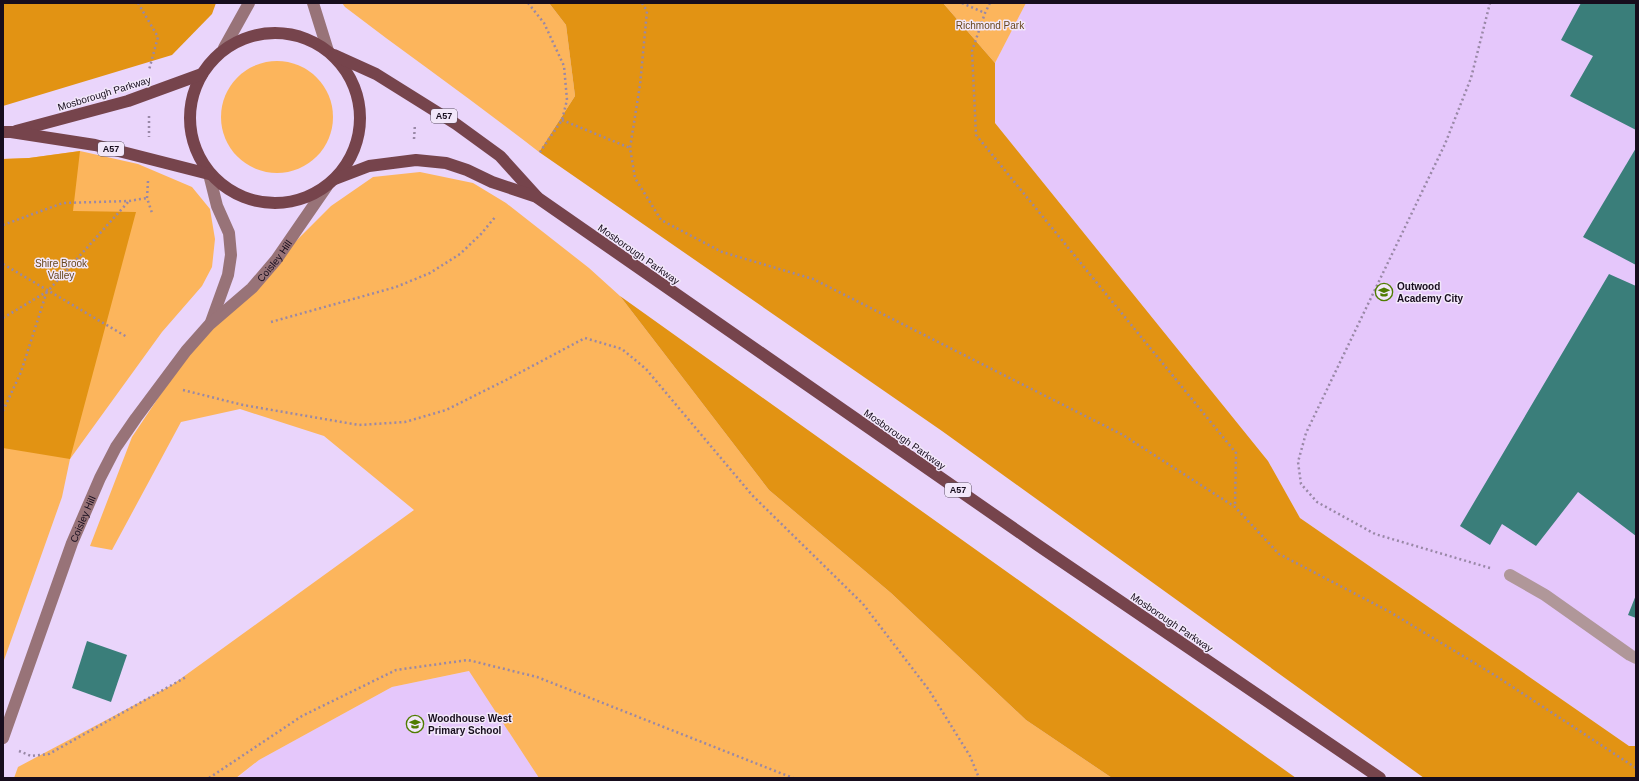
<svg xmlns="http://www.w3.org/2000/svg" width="1639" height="781" font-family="Helvetica,sans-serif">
  <rect width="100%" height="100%" fill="#ead5fb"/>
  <g fill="#e5c7fb">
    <path d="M 1026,3 L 1636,3 L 1636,746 L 1629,746 L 1300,518 L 1268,461 L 995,123 L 995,63 Z"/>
    <path d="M 470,671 L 539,778 L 237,778 L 259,760 L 392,687 Z"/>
  </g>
  <g fill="#fcb55c">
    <path d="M 342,3 L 549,3 L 566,25 L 575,96 L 539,152 C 475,102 409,56 345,7 Z"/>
    <path d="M 943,3 L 1026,3 L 995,63 Z"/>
    <circle cx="277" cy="117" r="56"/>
    <path d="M 80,151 L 138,164 L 192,187 L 210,209 L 215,239 L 212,267 L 202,286 L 162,332 L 70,459 L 62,497 L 3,663 L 3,159 L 29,158 Z"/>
    <path d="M 420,172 L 473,183 L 506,203 L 589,268 L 620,296 L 769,490 L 891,593 L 1026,720 L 1112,778 L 539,778 L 469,671 L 392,687 L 259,760 L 236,778 L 14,778 L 18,767 L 172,685 L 414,510 L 324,436 L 240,409 L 181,422 L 112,550 L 90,546 L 132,437 L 197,340 L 331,206 L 373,177 Z"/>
  </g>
  <g fill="#e29313">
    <path d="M 3,3 L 216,3 L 212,14 L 172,55 L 3,106 Z"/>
    <path d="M 549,3 L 943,3 L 995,63 L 995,123 L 1268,461 L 1300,518 L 1629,746 L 1636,746 L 1636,778 L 1424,778 L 942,431 L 539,152 L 575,96 L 566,25 Z"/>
    <path d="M 80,151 L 73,211 L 136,212 L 70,459 L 3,448 L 3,159 L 29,158 Z"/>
    <path d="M 620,296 L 1296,778 L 1112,778 L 1026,720 L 891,593 L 769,490 Z"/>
  </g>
  <g fill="#3a7e7a">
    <path d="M 1581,3 L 1636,3 L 1636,130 L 1570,96 L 1593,56 L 1561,40 Z"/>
    <path d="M 1636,148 L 1636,265 L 1583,237 Z"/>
    <path d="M 1609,274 L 1636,286 L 1636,536 L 1578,492 L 1536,546 L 1502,524 L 1490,545 L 1460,526 Z"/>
    <path d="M 1636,595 L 1636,618 L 1628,615 Z"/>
    <path d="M 87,641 L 127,655 L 111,702 L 72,688 Z"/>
  </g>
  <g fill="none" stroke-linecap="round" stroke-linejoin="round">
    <g stroke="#9988a6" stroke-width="2.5" stroke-dasharray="2 3" stroke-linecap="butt">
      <path d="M 138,3 L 158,37 L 149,70"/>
      <path d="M 528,3 L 544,23 L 564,66 L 567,100 L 562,120 L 540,152"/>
      <path d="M 642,3 L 647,11 L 640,85 L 630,148 L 635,178 L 661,220 L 722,252 L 813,279 L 1123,435 L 1235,507 L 1279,554 L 1390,612 L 1496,676 L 1636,768"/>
      <path d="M 962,3 L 985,13"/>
      <path d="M 990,3 L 985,13 L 972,51 L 976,135 L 1236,453 L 1235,507"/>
      <path d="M 149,116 L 149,137"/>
      <path d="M 562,120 L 630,148"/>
      <path d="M 414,139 L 415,124"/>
      <path d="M 148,181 L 147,198 L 152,213"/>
      <path d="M 3,225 L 63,203 L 129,201 L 147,198"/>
      <path d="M 3,264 L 127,337"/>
      <path d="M 3,318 L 48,291 L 129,201"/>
      <path d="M 271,322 L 396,287 L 430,273 L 460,254 L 481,234 L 496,216"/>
      <path d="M 183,390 L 243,405 L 359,425 L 405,422 L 446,410 L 506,380 L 585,338 L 622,349 L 646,369 L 752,495 L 863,604 L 929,690 L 970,756 L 979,778"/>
      <path d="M 3,411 L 21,372 L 47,291"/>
      <path d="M 1490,568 L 1375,534 L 1317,502 L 1301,484 L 1298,462 L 1306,433 L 1445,144 L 1471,78 L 1490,3"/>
      <path d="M 19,751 L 31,756 L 49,754 L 186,677"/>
      <path d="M 209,778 L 302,716 L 396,670 L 468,660 L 537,677 L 793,778"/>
    </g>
    <path stroke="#b09799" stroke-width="12" d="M 1510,575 L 1545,595 L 1630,655 L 1636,658"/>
    <g stroke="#987378" stroke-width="12">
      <path d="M 313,3 L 328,51"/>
      <path d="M 224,48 L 249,3"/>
      <path d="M 209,174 L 217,206 L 229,233 L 231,255 L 228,275 L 211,322"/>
      <path id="s1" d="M 3,738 L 72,543 L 100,478 L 116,447 L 136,418 L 186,351 L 209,325 L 252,288 L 276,260 L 327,186"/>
    </g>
    <g stroke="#76444c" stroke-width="12">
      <circle cx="275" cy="118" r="85"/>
      <path d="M 334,55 L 376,74 L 456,124 L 500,156 L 538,198 L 1039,546 L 1380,778"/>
      <path d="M 16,131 L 128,101 L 202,74"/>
      <path d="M 3,132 L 11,132 L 95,145 L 209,174"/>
      <path d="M 335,179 L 369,166 L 416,160 L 446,163 L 467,170 L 492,182 L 537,197"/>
    </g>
  </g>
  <defs>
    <symbol id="school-ring" viewBox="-11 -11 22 22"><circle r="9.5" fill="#f2e7fa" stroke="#4f7c00" stroke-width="1.5"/><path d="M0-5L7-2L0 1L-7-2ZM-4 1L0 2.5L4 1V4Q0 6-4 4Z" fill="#4f7c00"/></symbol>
  </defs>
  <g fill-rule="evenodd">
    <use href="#school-ring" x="1374" y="282" width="20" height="20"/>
    <use href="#school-ring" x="405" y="714" width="20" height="20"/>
  </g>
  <g text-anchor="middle" stroke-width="3" stroke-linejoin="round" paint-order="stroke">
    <g fill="#f2e7fa" stroke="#594e5f" stroke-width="1">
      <rect x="431" y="109" width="26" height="14" rx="3"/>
      <rect x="98" y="142" width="26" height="14" rx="3"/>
      <rect x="945" y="483" width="26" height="14" rx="3"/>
    </g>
    <g font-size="9" font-weight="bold" fill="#170d1d">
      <text x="444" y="119">A57</text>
      <text x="111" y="152">A57</text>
      <text x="958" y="493">A57</text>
    </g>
    <g font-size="10" fill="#68471d" stroke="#f2e7fa">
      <text x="990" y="29">Richmond Park</text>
      <text x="61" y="267">Shire Brook<tspan x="61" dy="12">Valley</tspan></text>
    </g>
    <g font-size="10" fill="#170d1d" stroke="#f2e7fa">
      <text transform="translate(104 93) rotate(-17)" y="4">Mosborough Parkway</text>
      <text transform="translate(639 254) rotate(35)" y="4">Mosborough Parkway</text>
      <text dy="4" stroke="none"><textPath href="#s1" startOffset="558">Coisley Hill</textPath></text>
      <text transform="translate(905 439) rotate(35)" y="4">Mosborough Parkway</text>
      <text dy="4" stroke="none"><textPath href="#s1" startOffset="233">Coisley Hill</textPath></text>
      <text transform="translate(1172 622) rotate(34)" y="4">Mosborough Parkway</text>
    </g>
    <g font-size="10" font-weight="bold" fill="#170d1d" stroke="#f2e7fa" text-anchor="start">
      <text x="1397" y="290">Outwood<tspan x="1397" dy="12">Academy City</tspan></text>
      <text x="428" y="722">Woodhouse West<tspan x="428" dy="12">Primary School</tspan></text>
    </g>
  </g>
  <rect width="1639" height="781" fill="none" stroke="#170d1d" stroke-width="8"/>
</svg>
